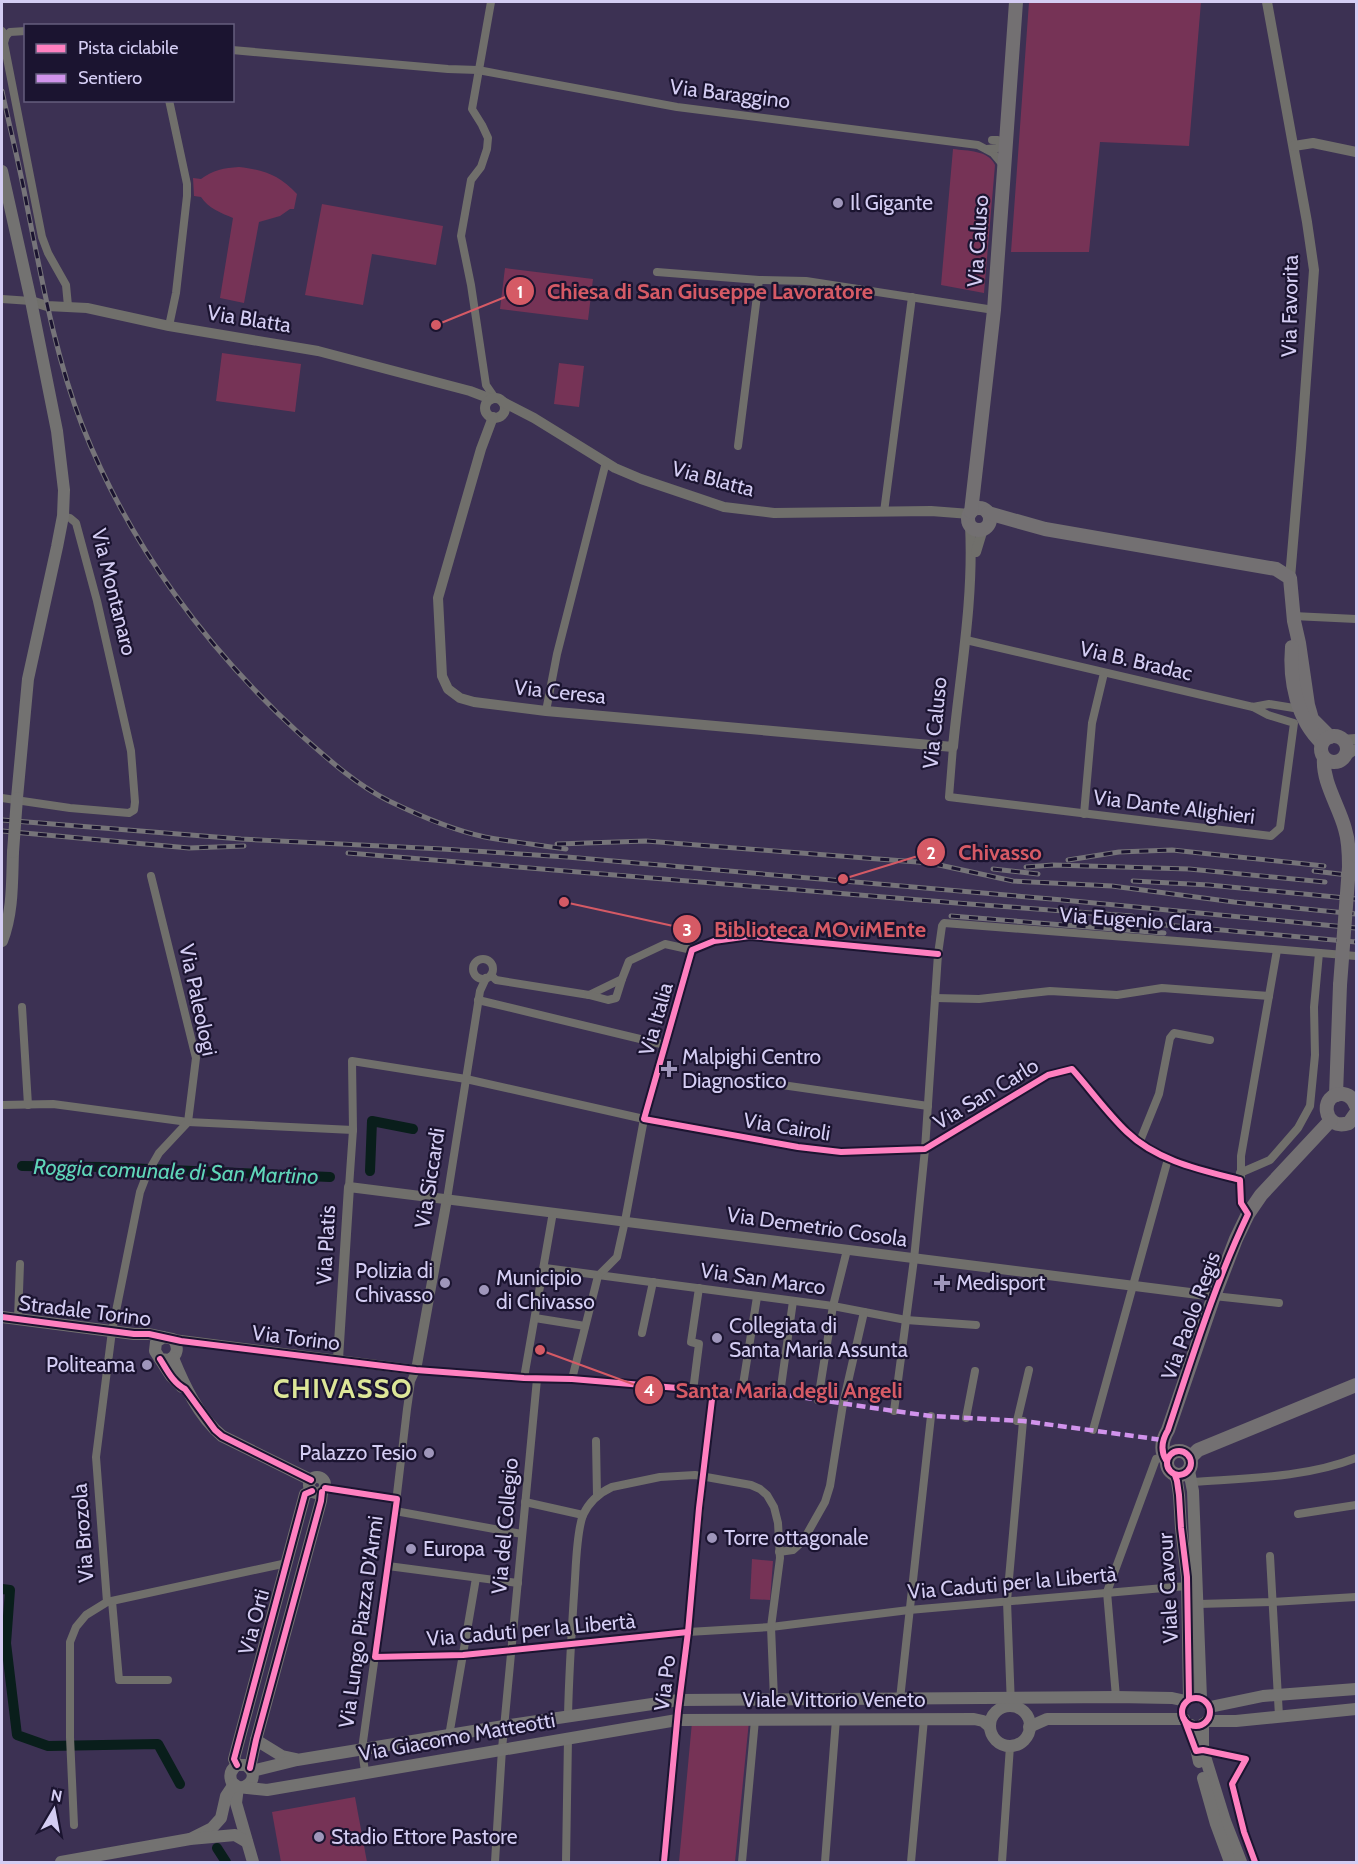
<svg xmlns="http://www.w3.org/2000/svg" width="1358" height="1864" font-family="Cabin,sans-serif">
  <rect width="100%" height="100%" fill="#3c3153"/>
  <g fill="#763356">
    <path d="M 1029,2 L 1201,2 L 1189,146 L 1100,142 L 1089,252 L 1011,252 Z"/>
    <path d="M 953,149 C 968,151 988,150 995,165 L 984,293 L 941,285 Z"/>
    <path d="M 239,167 C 265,170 279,175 297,194 L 294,209 L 290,209 L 280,216 L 259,222 L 244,303 L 220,298 L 233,218 C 221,213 208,208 201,197 L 194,196 L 193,178 L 201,179 C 213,170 224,168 239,167 Z"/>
    <path d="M 322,204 L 443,226 L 436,265 L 372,254 L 363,305 L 305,295 Z"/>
    <path d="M 505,268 L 593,279 L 588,320 L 500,309 Z"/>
    <path d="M 222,353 L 301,364 L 295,412 L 216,401 Z"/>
    <path d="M 559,363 L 584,366 L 579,407 L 554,404 Z"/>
    <path d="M 752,1559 L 773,1561 L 770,1600 L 750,1599 Z"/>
    <path d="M 749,1721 L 735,1862 L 679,1862 L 692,1722 Z"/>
    <path d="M 355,1797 L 367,1862 L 281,1862 L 272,1812 Z"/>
  </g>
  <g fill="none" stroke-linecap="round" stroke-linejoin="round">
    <g stroke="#091e1b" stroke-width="10">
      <path d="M 22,1166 L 103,1167 L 330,1177"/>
      <path d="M 370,1171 L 372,1121 L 413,1129"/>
      <path d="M 2,1589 L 10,1590 L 6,1643 L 17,1735 L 48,1746 L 158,1744 L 180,1784"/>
      <path d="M 217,1848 L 226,1862"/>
    </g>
    <g stroke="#706f6b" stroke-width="8">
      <path d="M 491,2 L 472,109 L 482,125 L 488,138 L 487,149 L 481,167 L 471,180 L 461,236 L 471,285 L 486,385 L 495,398"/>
      <path d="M 2,31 L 6,36 L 4,43 L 42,237 L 48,253 L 66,285 L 68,306"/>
      <path d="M 6,36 L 10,32 L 26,31"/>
      <path d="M 232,50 L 448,69 L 478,70 L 677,107 L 978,145 L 993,153 L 1003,165"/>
      <path d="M 169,100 L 187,184 L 187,196 L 176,293 L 169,326"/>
      <path d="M 987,149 L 997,148 L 1006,144 L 998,140 L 992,140"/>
      <path d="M 657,272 L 759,280 L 806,281 L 994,310"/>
      <path d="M 2,299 L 31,301"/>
      <path d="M 738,446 L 759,280"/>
      <path d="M 884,512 L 912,297"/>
      <path d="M 1293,616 L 1356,619"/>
      <path d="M 966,640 L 1253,707 L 1269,704 L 1300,709"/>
      <path d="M 546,711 L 557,654 L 606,462"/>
      <path d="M 953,747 L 949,797 L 1271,836 L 1280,828 L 1294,723 L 1268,715 L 1253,707"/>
      <path d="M 2,798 L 70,808 L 129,813 L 134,810 L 135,802 L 131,751 L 97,601 L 76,523 L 70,518 L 63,516"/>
      <path d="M 1084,814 L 1092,723 L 1104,673"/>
      <circle cx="483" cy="969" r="10"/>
      <path d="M 491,975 L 496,980 L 589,995 L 622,979 L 629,961 L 665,944 L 692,950"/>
      <path d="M 589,995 L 608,1000 L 616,998 L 622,979"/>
      <path d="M 935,998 L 979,999 L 1050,991 L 1117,995 L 1162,988 L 1269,996"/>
      <path d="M 478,1000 L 665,1045"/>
      <path d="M 22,1007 L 28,1105"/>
      <path d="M 782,1085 L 928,1106"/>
      <path d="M 2,1105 L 53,1104 L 188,1122 L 353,1130"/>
      <path d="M 1140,1141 L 1159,1094 L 1170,1038 L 1174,1033 L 1210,1040"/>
      <path d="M 1240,1173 L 1270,1160 L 1298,1128 L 1310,1106 L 1315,1055 L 1314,1007 L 1319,953"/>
      <path d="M 349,1187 L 353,1130 L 352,1061 L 466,1079 L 644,1119 L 798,1147 L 841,1152 L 925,1149 L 1048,1075 L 1072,1069 C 1090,1089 1107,1113 1127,1132 C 1157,1161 1201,1170 1240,1180"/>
      <path d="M 447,1199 L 480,991 L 486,978"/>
      <path d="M 1248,1214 L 1241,1203 L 1241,1156 L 1277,950"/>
      <path d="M 545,1268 L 833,1306 L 906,1320 L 976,1325"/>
      <path d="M 598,1276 L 617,1257 L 625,1221 L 644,1119 L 692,950 L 714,941 L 750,936 L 938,954"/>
      <path d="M 1214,1296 L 1279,1303"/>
      <path d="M 535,1318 L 585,1326"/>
      <path d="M 18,1319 L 20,1264"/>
      <path d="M 642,1333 L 653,1282"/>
      <path d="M 524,1378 L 553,1212"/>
      <path d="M 572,1379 L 598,1276"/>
      <path d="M 693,1391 L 699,1344 L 691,1342 L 699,1288"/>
      <path d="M 742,1391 L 757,1297"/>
      <path d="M 780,1394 L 793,1301"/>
      <path d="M 818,1400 L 833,1306 L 847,1250"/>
      <path d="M 894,1411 L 914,1259 L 925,1149 L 938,954 L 942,926 L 944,923 L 1190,942 L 1356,956"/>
      <path d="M 966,1418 L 975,1371"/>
      <path d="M 1017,1421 L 1029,1370"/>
      <path d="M 1093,1430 L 1168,1159"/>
      <path d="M 596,1441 L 597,1496"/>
      <path d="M 1192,1482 C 1247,1478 1305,1478 1356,1458"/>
      <path d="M 325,1488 L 397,1499"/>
      <path d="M 525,1502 L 583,1515"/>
      <path d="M 395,1511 L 522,1534"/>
      <path d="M 1298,1514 L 1356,1505"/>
      <path d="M 779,1552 L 793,1550 L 803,1541 L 825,1502 L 830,1486 L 843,1404 L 864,1312"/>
      <path d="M 1270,1556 L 1279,1716"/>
      <path d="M 388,1566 L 518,1583"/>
      <path d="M 112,1601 L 119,1680 L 168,1680"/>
      <path d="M 107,1602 L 96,1457 L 112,1331 L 140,1192 L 147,1174 L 159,1153 L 188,1122 L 196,1058 L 151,876"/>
      <path d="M 1198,1604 L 1272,1602 L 1356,1597"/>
      <path d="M 375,1657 L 463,1655 L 688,1632 L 771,1627 L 909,1610 L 1187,1586"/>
      <path d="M 1116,1697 L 1107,1592 L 1156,1459"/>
      <path d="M 900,1699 L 931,1416"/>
      <path d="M 1011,1706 L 1007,1601 L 1023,1421"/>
      <path d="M 568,1716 C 569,1670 572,1625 575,1579 C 576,1562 577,1531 583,1515 C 589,1502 599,1493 612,1487 L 660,1477 L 695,1475 L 751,1485 L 760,1489 L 767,1495 L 774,1507 L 778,1523 L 780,1558 L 771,1627 L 774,1699"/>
      <path d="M 449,1736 L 476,1578"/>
      <path d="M 365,1772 L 362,1749 L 395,1511 L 407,1409 L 411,1381 L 416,1370"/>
      <path d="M 74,1825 L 70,1737 L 70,1642 L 76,1627 L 86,1615 L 107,1602 L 287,1563"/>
      <path d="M 495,1862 L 502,1749 L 537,1379"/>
      <path d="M 566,1862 L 568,1738"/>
      <path d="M 664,1862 L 677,1720 L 688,1632 L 703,1476"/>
      <path d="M 742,1862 L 755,1720"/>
      <path d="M 825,1862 L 836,1719"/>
      <path d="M 911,1862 L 924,1719"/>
      <path d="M 1002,1862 L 1010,1746"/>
    </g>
    <g stroke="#706f6b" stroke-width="10">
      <path d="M 1267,2 L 1307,222 L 1314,270 L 1301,448 L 1290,578"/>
      <path d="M 1294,146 L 1313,143 L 1356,152"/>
      <path d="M 31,301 L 47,306 L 87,308 L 169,326 L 318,351 L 470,391 L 491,399"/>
      <circle cx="495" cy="408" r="10"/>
      <path d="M 503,402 L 534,418 L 615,468 L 641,479 L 724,507 L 774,513 L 931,511 L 970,514"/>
      <path d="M 493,417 L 481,449 L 438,598 L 442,676 L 448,689 L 460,698 L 474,702 L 546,711 L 953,747 C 960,674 974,600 970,525"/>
      <path d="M 976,552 L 983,529"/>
      <path d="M 1342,740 L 1356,739"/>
      <path d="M 1344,757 L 1356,749"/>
      <path d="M 173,1339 L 416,1370 L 447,1199"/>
      <path d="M 338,1359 L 349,1187 L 1214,1296"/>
    </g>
    <g stroke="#737271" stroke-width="12">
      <path d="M 2,171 L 31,301 L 57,431 L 64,490 L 63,516 L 57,547 L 28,679 L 17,798"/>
      <path d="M 2,941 C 13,913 12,881 13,852"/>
      <path d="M 2,1317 L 134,1334 L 149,1334 L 173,1339 C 179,1347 178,1355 169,1360 L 160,1359 L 155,1351 L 156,1342 L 164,1337"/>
      <path d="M 173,1358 C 184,1385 199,1417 222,1436 L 311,1480"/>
      <path d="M 160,1359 L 171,1376 L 182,1387"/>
      <path d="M 1189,1471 L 1193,1491 L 1201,1698"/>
      <path d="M 1175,1475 L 1177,1481 L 1179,1495 L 1181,1528 L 1187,1577 L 1189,1699"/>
      <circle cx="317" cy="1485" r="8"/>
      <circle cx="1010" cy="1726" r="20"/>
      <path d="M 1210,1707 L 1263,1696 L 1356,1689"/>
      <path d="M 1207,1721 L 1236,1721 L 1356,1709"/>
      <path d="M 1203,1724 L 1203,1750 L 1225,1821 L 1241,1862"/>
      <path d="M 1191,1725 L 1199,1762"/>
      <path d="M 1029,1727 L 1047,1719 L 1184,1719"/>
      <path d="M 256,1740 L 282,1756 L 296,1759"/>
      <path d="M 237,1765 L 234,1759 L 305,1494 L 312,1491"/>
      <path d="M 250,1768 L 256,1740 L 321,1501 L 322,1492"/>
      <path d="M 252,1771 L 297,1760 L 504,1726 L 679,1700 L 1116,1697 L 1172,1698 L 1186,1701"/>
      <path d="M 1203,1778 L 1216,1824 L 1230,1862"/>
      <path d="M 232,1783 C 229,1776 230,1770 237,1765 L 245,1765 C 256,1771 255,1782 244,1787"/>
      <path d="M 238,1787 L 236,1803 L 253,1862"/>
      <path d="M 190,1839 L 212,1828 L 221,1818 L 226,1796 L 234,1784 L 238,1787 L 267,1790 L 677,1720 L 974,1719 L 983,1721 L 990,1727"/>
      <path d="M 61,1862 L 190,1839 L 235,1835 L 247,1842"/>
    </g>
    <g stroke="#737072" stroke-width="14">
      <circle cx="979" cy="519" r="11"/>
      <path d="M 971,512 L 994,310 L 1016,2"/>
      <path d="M 988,513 L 1045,529 L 1276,569 L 1290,578 L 1294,621 L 1299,643 L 1308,705 L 1312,719 L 1330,737"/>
      <path d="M 1292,647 C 1289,680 1297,720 1322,743"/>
      <circle cx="1334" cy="749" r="13"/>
      <path d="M 1324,758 C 1322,782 1339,806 1345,829 C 1349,842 1349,854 1349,867"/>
      <path d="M 1336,1095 L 1340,985"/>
      <path d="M 1356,1106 C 1354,1100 1350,1095 1343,1094 C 1319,1092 1322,1132 1349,1123 L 1356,1113"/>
      <circle cx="1179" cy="1463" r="12"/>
      <path d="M 1190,1458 L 1198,1450 L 1356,1385"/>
      <path d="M 1166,1460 C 1160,1450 1162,1440 1168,1430 L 1214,1296 L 1236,1239 L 1248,1214 L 1261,1195 L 1331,1120"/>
    </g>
    <defs>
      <g id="rail">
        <path d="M 2,91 C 10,129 20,167 27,206 C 42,280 55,355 82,425 C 129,545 208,651 303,737 C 329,760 357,785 389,801 C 420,816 452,830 485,837 C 512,842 539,845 566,849"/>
        <path d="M 2,820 L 241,839 L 442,849 L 567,857 L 1063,900 L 1356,928"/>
        <path d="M 2,831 L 189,848 L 244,846"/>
        <path d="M 557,844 L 646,841 L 930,863 L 1013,881 L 1112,886 L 1234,902 L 1356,914"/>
        <path d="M 348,853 L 969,904 L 1132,916"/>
        <path d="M 1068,860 L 1119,852 L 1172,850 L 1324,866"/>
        <path d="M 1026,867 L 1053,865 L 1189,869 L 1325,882"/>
        <path d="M 993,869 L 1038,874"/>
        <path d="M 1314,871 L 1356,876"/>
        <path d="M 1133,881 L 1209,885 L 1356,899"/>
        <path d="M 951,916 L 1164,933"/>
        <path d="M 1121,921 L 1356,942"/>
      </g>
    </defs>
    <use href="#rail" stroke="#767479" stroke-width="5"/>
    <use href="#rail" stroke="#1b1430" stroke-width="3" stroke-dasharray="9" stroke-linecap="butt"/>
    <path stroke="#737271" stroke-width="12" d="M 13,852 L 17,798"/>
    <path stroke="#737072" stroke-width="14" d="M 1340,985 L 1349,867"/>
    <path stroke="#d193ec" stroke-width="4.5" stroke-dasharray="9 4.5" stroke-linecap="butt" d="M 709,1391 L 742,1391 L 780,1394 L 894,1411 L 931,1416 L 1023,1421 L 1163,1440"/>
    <defs>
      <g id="cycleway">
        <path d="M 938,954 L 750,936 L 714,941 L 692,950 L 644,1119 L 798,1147 L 841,1152 L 925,1149 L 1048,1075 L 1072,1069 C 1090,1089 1107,1113 1127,1132 C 1157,1161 1201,1170 1240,1180 L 1241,1203 L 1248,1214 C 1215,1283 1192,1358 1168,1430 C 1162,1440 1160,1450 1166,1460"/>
        <path d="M 2,1317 L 134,1334 L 149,1334 L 181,1341 L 416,1370 L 524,1378 L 572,1379 L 713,1391 L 699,1508 L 688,1632 L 678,1711 L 664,1862"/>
        <path d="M 160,1359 C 167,1370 173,1383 185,1389 L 215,1430 L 222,1436 L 311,1480"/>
        <circle cx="1179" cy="1463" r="12"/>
        <path d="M 1175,1475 L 1177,1481 L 1179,1495 L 1181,1528 L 1187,1577 L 1189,1699"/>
        <path d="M 325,1488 L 397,1499 L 375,1657 L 463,1655 L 688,1632"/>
        <circle cx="1196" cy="1712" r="14"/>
        <path d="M 1184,1719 L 1196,1751 L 1203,1750 L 1246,1759 L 1232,1784 L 1244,1832 L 1255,1862"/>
        <path d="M 237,1765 L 234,1759 L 305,1494 L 312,1491"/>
        <path d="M 250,1768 L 256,1740 L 321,1501 L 322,1492"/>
      </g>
    </defs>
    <use href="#cycleway" stroke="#1b1430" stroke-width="10"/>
    <use href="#cycleway" stroke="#ff80c0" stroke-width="6"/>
  </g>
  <g fill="#9f96bb" stroke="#1b1430" stroke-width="2">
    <circle cx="838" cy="203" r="6"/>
    <path d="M666 1060h6v6h6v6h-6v6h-6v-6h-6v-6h6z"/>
    <circle cx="445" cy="1283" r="6"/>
    <path d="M939 1274h6v6h6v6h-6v6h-6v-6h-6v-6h6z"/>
    <circle cx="484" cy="1290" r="6"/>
    <circle cx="717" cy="1338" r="6"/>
    <circle cx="147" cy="1365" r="6"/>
    <circle cx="429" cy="1453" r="6"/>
    <circle cx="712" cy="1538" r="6"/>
    <circle cx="411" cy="1549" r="6"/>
    <circle cx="319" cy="1837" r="6"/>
  </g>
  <g text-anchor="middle" stroke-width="4.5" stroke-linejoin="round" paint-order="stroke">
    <g font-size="21" fill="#d4cdf3" stroke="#1b1430">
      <text transform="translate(730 94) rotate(7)" y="7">Via Baraggino</text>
      <text transform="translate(978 241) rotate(-86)" y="7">Via Caluso</text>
      <text transform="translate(1290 306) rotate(-89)" y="7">Via Favorita</text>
      <text transform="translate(249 319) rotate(9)" y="7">Via Blatta</text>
      <text transform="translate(713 479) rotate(15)" y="7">Via Blatta</text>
      <text transform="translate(114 592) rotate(76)" y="7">Via Montanaro</text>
      <text transform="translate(1136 661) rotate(13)" y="7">Via B. Bradac</text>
      <text transform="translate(560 692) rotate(6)" y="7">Via Ceresa</text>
      <text transform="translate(935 723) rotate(-84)" y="7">Via Caluso</text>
      <text transform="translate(1174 807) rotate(7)" y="7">Via Dante Alighieri</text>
      <text transform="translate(1136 920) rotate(4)" y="7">Via Eugenio Clara</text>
      <text transform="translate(198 1000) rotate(78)" y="7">Via Paleologi</text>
      <text transform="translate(656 1019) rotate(-74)" y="7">Via Italia</text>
      <text transform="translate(986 1094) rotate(-31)" y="7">Via San Carlo</text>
      <text transform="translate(787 1127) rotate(9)" y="7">Via Cairoli</text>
      <text transform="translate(430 1178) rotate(-81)" y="7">Via Siccardi</text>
      <text transform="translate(817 1227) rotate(8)" y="7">Via Demetrio Cosola</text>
      <text transform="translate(326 1245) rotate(-87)" y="7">Via Platis</text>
      <text transform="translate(763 1279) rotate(8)" y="7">Via San Marco</text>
      <text transform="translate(85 1311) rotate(7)" y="7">Stradale Torino</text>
      <text transform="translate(1191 1316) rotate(-70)" y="7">Via Paolo Regis</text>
      <text transform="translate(296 1338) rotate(7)" y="7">Via Torino</text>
      <text transform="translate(505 1526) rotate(-85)" y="7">Via del Collegio</text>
      <text transform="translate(83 1533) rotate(-94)" y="7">Via Brozola</text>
      <text transform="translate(1012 1583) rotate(-5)" y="7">Via Caduti per la Libertà</text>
      <text transform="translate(1168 1588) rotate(-93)" y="7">Viale Cavour</text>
      <text transform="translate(254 1622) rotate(-75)" y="7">Via Orti</text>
      <text transform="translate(361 1622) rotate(-82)" y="7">Via Lungo Piazza D'Armi</text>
      <text transform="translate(531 1630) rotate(-5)" y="7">Via Caduti per la Libertà</text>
      <text transform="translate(665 1683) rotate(-83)" y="7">Via Po</text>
      <text x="834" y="1707">Viale Vittorio Veneto</text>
      <text transform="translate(457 1737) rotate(-10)" y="7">Via Giacomo Matteotti</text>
    </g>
    <g font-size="21" fill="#d4cdf3" stroke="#1b1430" text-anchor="start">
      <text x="850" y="210">Il Gigante</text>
      <text x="682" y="1064">Malpighi Centro<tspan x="682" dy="24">Diagnostico</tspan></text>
      <text x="433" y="1278" text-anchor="end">Polizia di<tspan x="433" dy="24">Chivasso</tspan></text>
      <text x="496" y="1285">Municipio<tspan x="496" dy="24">di Chivasso</tspan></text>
      <text x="956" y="1290">Medisport</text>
      <text x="729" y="1333">Collegiata di<tspan x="729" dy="24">Santa Maria Assunta</tspan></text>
      <text x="135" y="1372" text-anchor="end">Politeama</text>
      <text x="417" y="1460" text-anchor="end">Palazzo Tesio</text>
      <text x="724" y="1545">Torre ottagonale</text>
      <text x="423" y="1556">Europa</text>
      <text x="331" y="1844">Stadio Ettore Pastore</text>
    </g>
    <g font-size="22" font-style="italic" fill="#5fd6b8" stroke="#1b1430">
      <text transform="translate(176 1171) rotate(2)" y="8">Roggia comunale di San Martino</text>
    </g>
    <g font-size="27" font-weight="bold" letter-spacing="1.5" fill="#dde698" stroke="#1b1430">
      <text x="343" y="1398">CHIVASSO</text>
    </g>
  </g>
  <path fill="none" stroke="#d55a65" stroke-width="2" d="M436 325L520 291M843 879L931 852M564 902L687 929M540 1350L649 1390"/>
  <g fill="#d55a65" stroke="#1b1430" stroke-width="2">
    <circle cx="436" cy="325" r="6"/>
    <circle cx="843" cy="879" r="6"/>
    <circle cx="564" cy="902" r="6"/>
    <circle cx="540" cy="1350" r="6"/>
    <circle cx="520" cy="291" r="15"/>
    <circle cx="931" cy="852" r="15"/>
    <circle cx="687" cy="929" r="15"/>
    <circle cx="649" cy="1390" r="15"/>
  </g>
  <g font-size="18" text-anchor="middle" font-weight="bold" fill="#fff">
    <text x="520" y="298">1</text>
    <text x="931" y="859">2</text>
    <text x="687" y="936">3</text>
    <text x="649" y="1396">4</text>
  </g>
  <g font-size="22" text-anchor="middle" font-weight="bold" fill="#d55a65" stroke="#1b1430" stroke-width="4.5" stroke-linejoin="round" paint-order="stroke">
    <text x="710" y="299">Chiesa di San Giuseppe Lavoratore</text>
    <text x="1000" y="860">Chivasso</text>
    <text x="820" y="937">Biblioteca MOviMEnte</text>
    <text x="789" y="1398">Santa Maria degli Angeli</text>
  </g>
  <rect width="1358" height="1864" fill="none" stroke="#d4cdf3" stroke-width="6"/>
  <rect x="24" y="24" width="210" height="78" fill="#1b1430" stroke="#655e7e" stroke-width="1.5"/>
  <rect x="36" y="44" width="30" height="9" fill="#ff80c0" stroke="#655e7e" stroke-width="1.5"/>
  <text x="78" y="54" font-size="18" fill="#d4cdf3">Pista ciclabile</text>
  <rect x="36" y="74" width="30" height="9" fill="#d193ec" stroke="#655e7e" stroke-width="1.5"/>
  <text x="78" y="84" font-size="18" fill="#d4cdf3">Sentiero</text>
  <g transform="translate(54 1810) rotate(10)" stroke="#1b1430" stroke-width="4.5" paint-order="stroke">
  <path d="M0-4.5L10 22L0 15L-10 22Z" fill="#d4cdf3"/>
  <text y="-9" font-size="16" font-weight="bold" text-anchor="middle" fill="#d4cdf3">N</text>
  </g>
</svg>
